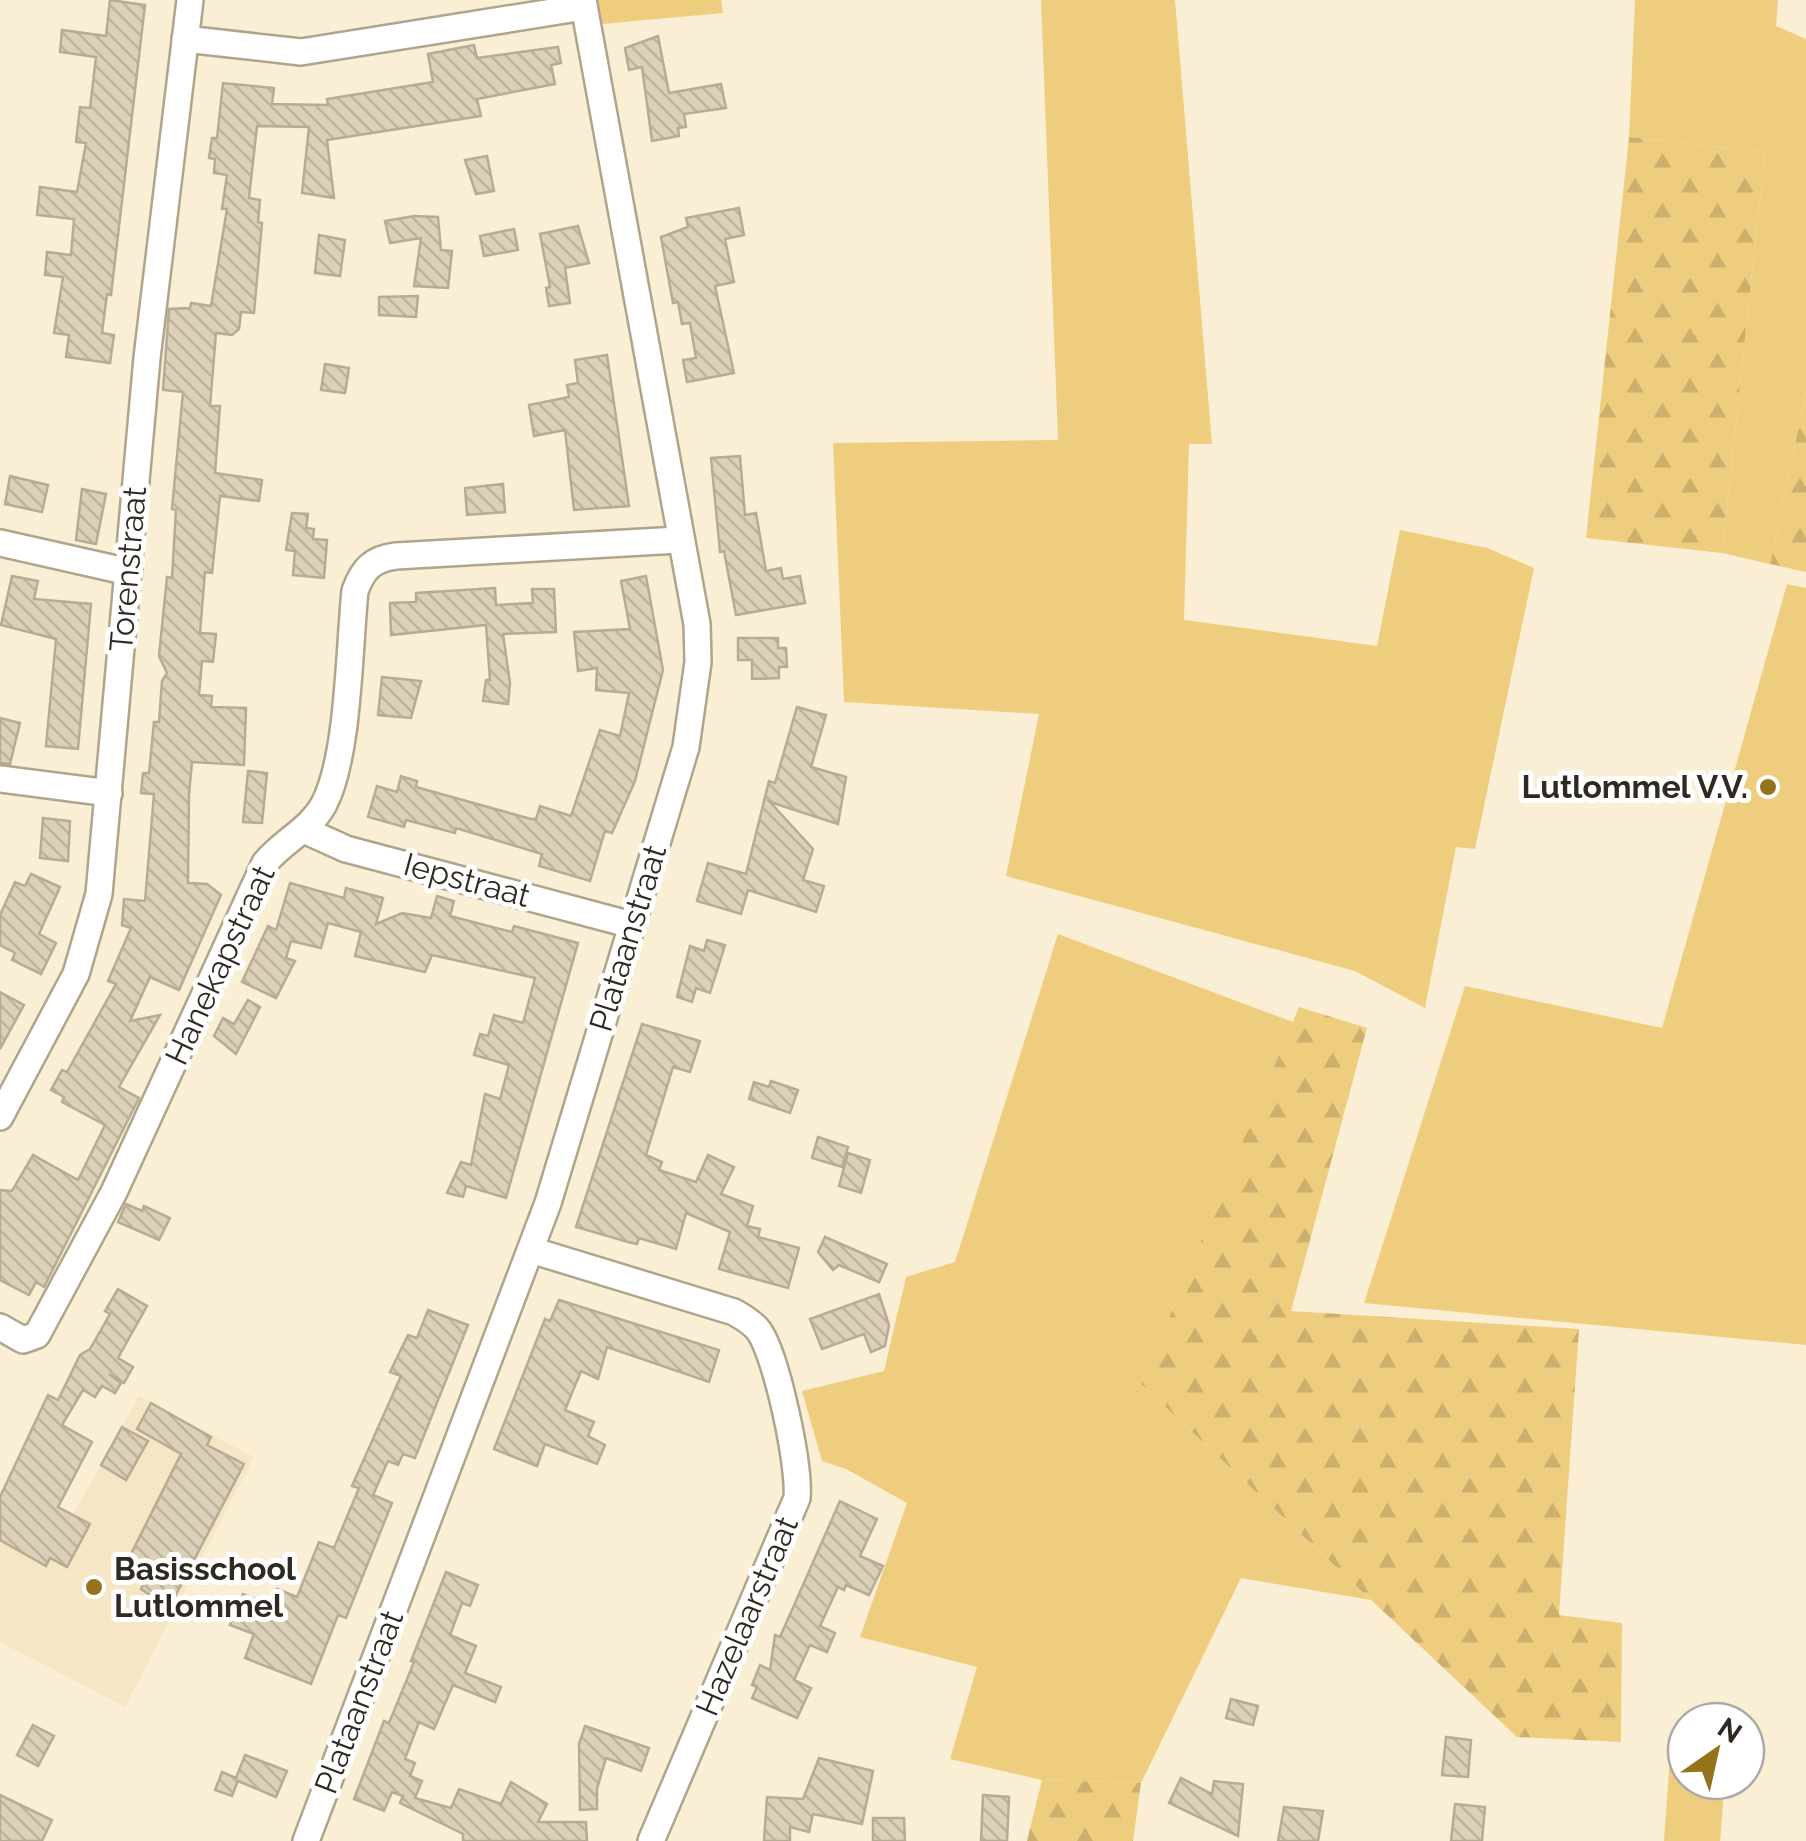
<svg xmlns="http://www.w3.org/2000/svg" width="1806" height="1841" font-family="Raleway,sans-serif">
  <defs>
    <pattern id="forest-firs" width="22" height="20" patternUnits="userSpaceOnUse" patternTransform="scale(2.5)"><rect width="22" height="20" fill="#efcd7e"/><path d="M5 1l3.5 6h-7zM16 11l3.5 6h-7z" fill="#cdb06d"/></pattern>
    <pattern id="building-back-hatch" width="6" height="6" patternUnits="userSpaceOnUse" patternTransform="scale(2.5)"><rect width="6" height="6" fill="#dcd1b8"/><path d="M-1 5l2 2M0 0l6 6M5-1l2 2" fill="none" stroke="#bdb49e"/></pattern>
  </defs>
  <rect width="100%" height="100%" fill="#faefd5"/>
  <path fill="#f5e6c5" d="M 139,1396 L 254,1457 L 125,1707 L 0,1642 L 0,1499 L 64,1531 Z"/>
  <g fill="#efcd7e">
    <path d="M 596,0 L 721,0 L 723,13 L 602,24 Z"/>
    <path d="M 1041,0 L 1175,0 L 1212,444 L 1189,444 L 1184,620 L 1377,646 L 1400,530 L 1487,548 L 1534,568 L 1475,849 L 1456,847 L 1425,1008 L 1355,971 L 1006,876 L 1039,714 L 844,702 L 833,443 L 1058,440 Z"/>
    <path d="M 1635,0 L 1778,0 L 1776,26 L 1806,39 L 1806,392 L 1770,564 L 1722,553 L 1765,152 L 1629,137 Z"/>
    <path d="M 1787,584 L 1806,588 L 1806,1345 L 1364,1303 L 1465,986 L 1662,1028 Z"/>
    <path d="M 1058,934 L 1293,1022 L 1141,1384 L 1371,1600 L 1241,1578 L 1141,1783 L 1042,1780 L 950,1759 L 977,1667 L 860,1637 L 907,1503 L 846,1469 L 822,1461 L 802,1391 L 884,1371 L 906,1277 L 955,1262 Z"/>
    <path d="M 1671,1742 L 1686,1752 L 1686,1781 L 1725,1781 L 1720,1841 L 1664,1841 Z"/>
  </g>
  <g fill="url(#forest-firs)">
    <path d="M 1629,137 L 1765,152 L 1722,553 L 1586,538 Z"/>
    <path d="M 1806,392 L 1806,572 L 1770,564 Z"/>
    <path d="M 1299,1007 L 1367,1028 L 1291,1311 L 1579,1329 L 1559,1615 L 1622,1623 L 1621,1742 L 1517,1737 L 1141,1384 Z"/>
    <path d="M 1042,1780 L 1141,1783 L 1133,1841 L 1027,1841 Z"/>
  </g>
  <g fill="url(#building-back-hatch)" stroke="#b7ac93" stroke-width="2.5">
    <path d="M 110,0 L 145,5 L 111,295 L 107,294 L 102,333 L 114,335 L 110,363 L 66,357 L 69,335 L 54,333 L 63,277 L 45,275 L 47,252 L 71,255 L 74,219 L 37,215 L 40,187 L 77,192 L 86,143 L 76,142 L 80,107 L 90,108 L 96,57 L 60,52 L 62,30 L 106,36 Z"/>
    <path d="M 658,36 L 669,93 L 721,84 L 726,108 L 684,114 L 686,127 L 678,128 L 679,136 L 652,141 L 642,67 L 629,70 L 625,48 Z"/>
    <path d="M 474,45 L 477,58 L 558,47 L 561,63 L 551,65 L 555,84 L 477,99 L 481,116 L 327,140 L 334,198 L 302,193 L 309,127 L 257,126 L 249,198 L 260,200 L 258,222 L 262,223 L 254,313 L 241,312 L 239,329 L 232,335 L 216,333 L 210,406 L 220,406 L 215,473 L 262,480 L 259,501 L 220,496 L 212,573 L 205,572 L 200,633 L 216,634 L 213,662 L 202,661 L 199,695 L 212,696 L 211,707 L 246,708 L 244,765 L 192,762 L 189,795 L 188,883 L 207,884 L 221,895 L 179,990 L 150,977 L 130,1021 L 160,1015 L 119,1087 L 139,1098 L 44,1287 L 36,1282 L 29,1295 L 0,1280 L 0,1190 L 12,1191 L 33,1155 L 78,1180 L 105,1125 L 62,1102 L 64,1097 L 51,1090 L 62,1070 L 67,1072 L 116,984 L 108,981 L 131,928 L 122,925 L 124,899 L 145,901 L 154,794 L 141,793 L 143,773 L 149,773 L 154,722 L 159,722 L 162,681 L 167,673 L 159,656 L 167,577 L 172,578 L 176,510 L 172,509 L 183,392 L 163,390 L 169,309 L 190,308 L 191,303 L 211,306 L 227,209 L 222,209 L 227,175 L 214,173 L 215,159 L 209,158 L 212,138 L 217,138 L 223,83 L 274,88 L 272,104 L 328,105 L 327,99 L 433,82 L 428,54 Z"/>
    <path d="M 487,156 L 494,191 L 476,194 L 465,160 Z"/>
    <path d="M 739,208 L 744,235 L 725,239 L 734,282 L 715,286 L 734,373 L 687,382 L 683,360 L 696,358 L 690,323 L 682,324 L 678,302 L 673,303 L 661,237 L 688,227 L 686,218 Z"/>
    <path d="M 414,216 L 438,217 L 441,250 L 452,251 L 448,288 L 414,286 L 421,238 L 390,243 L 385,221 Z"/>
    <path d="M 578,226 L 589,263 L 565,268 L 570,303 L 549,306 L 546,288 L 550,287 L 540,234 Z"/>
    <path d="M 514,229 L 518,250 L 484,256 L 480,236 Z"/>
    <path d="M 319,235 L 345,240 L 340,276 L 315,273 Z"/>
    <path d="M 418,296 L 416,317 L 379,315 L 379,297 Z"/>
    <path d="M 607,355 L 629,506 L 574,510 L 565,430 L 534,436 L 529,405 L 569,397 L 567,385 L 578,383 L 575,360 Z"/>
    <path d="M 325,364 L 349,368 L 345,393 L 321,390 Z"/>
    <path d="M 740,456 L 745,515 L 756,513 L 766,571 L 781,568 L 783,579 L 800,576 L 805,603 L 736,615 L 724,551 L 720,552 L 711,458 Z"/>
    <path d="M 10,476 L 48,485 L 42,512 L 5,504 Z"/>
    <path d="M 503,484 L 505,512 L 467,515 L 465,488 Z"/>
    <path d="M 82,489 L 106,494 L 96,544 L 76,540 Z"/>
    <path d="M 292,513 L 308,514 L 306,528 L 314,529 L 313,539 L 327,540 L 324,578 L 293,575 L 295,551 L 286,550 Z"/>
    <path d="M 12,576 L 38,581 L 34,599 L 91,604 L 78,749 L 46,746 L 56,639 L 1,625 Z"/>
    <path d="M 646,576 L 663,670 L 635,781 L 612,833 L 605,831 L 590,881 L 539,866 L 542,854 L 456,828 L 455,833 L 406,820 L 404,827 L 368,817 L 377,786 L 397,792 L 401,776 L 417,781 L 416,787 L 531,819 L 536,819 L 540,806 L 571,816 L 600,730 L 620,736 L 629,693 L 596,690 L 597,668 L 578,671 L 574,632 L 630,629 L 621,581 Z"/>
    <path d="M 495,588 L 496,605 L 533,603 L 532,589 L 554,589 L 556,632 L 503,634 L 510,683 L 508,704 L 483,701 L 486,680 L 490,680 L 486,625 L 391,635 L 390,603 L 416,602 L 416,593 Z"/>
    <path d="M 738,638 L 778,638 L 778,648 L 786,648 L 787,667 L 779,667 L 779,678 L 752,679 L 752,660 L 738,660 Z"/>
    <path d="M 382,677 L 421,681 L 411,718 L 378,715 Z"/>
    <path d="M 797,707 L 826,715 L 811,767 L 846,777 L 838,824 L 770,802 L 813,849 L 803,880 L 824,886 L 816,912 L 748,890 L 741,914 L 697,901 L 708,863 L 746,874 L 769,781 L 775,783 Z"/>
    <path d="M 0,718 L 20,723 L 10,764 L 0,763 Z"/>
    <path d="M 248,771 L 267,773 L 262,823 L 243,822 Z"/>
    <path d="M 43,818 L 70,821 L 68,861 L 40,858 Z"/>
    <path d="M 31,874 L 60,887 L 39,934 L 56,943 L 41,974 L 12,960 L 15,953 L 0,945 L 0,915 L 15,882 L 25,886 Z"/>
    <path d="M 290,883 L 344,898 L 346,888 L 383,898 L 376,924 L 402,913 L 431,918 L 437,896 L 454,901 L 450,916 L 512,932 L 514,926 L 578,943 L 506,1198 L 466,1186 L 463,1197 L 447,1193 L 461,1162 L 471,1165 L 485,1094 L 500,1099 L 509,1065 L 474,1055 L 480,1034 L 488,1036 L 494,1015 L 523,1023 L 535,978 L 432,955 L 425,972 L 355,956 L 361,932 L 328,923 L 321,948 L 291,941 L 286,958 L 295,961 L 276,998 L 242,982 L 268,926 L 276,930 Z"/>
    <path d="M 707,940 L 725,945 L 710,993 L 696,988 L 692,1002 L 677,997 L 690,946 L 704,951 Z"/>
    <path d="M 0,992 L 24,1005 L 0,1049 Z"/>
    <path d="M 248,1000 L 260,1007 L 236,1054 L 214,1036 L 223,1018 L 234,1024 Z"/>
    <path d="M 642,1024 L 700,1041 L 690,1072 L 673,1067 L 646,1155 L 662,1162 L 659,1170 L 696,1182 L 708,1155 L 734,1167 L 721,1194 L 753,1206 L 747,1226 L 760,1229 L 758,1237 L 799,1248 L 788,1288 L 719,1269 L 730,1232 L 686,1213 L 676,1249 L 639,1238 L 637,1244 L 628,1242 L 576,1227 Z"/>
    <path d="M 771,1081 L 798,1090 L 790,1113 L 749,1099 L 754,1082 L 769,1087 Z"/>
    <path d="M 818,1137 L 848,1147 L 842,1167 L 812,1158 Z"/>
    <path d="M 848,1153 L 870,1160 L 861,1193 L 839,1186 Z"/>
    <path d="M 126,1204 L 142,1211 L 144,1206 L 170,1218 L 159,1240 L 118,1222 Z"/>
    <path d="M 825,1237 L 887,1264 L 879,1282 L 839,1265 L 833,1270 L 818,1252 Z"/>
    <path d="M 118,1289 L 147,1306 L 118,1358 L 133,1367 L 124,1383 L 109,1374 L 121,1383 L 115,1393 L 102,1386 L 95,1397 L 83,1390 L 62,1425 L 92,1442 L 58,1507 L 90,1524 L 67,1567 L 50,1558 L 46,1566 L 0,1540 L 0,1497 L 48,1395 L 58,1400 L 80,1355 L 90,1349 L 110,1314 L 105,1311 Z"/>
    <path d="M 879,1294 L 889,1325 L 885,1346 L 871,1352 L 864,1334 L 822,1349 L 810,1319 Z"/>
    <path d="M 559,1300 L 719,1350 L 709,1382 L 607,1347 L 598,1379 L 581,1371 L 565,1410 L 594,1422 L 588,1436 L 605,1445 L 597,1464 L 545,1444 L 537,1466 L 494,1449 L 545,1319 L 550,1321 Z"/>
    <path d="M 428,1310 L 468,1325 L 415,1458 L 403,1454 L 398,1465 L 388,1461 L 373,1495 L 392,1503 L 346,1618 L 338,1615 L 311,1684 L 245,1658 L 254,1634 L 230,1625 L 243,1594 L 271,1605 L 277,1589 L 297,1597 L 319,1542 L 334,1548 L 359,1488 L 352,1486 L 401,1376 L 390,1372 L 408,1335 L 417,1338 Z"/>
    <path d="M 151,1403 L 211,1437 L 207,1445 L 244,1464 L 169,1608 L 141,1589 L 145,1581 L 123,1570 L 181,1454 L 137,1429 Z"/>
    <path d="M 122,1427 L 148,1441 L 126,1480 L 101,1465 Z"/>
    <path d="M 840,1501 L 877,1519 L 860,1556 L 883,1566 L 869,1595 L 846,1585 L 844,1590 L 838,1587 L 820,1626 L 835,1633 L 827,1652 L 810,1645 L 794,1680 L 811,1688 L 797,1718 L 752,1698 L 757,1687 L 752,1685 L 760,1665 L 770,1670 L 775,1635 L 780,1637 Z"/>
    <path d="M 446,1572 L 478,1585 L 470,1606 L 462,1603 L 450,1635 L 476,1646 L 465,1673 L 501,1687 L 495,1702 L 453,1685 L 434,1729 L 419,1722 L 405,1759 L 415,1763 L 410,1776 L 422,1781 L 415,1798 L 451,1808 L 459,1789 L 501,1804 L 511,1782 L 547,1804 L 538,1822 L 586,1822 L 587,1841 L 463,1841 L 463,1834 L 400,1803 L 403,1796 L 392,1792 L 384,1811 L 354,1799 L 384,1721 L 389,1723 L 414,1662 L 411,1661 Z"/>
    <path d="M 1231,1699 L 1258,1706 L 1253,1725 L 1226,1718 Z"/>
    <path d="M 33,1725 L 54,1736 L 38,1766 L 17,1755 Z"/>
    <path d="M 585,1726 L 649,1748 L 641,1771 L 606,1758 L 597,1789 L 597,1809 L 580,1810 L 579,1744 Z"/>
    <path d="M 1446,1737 L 1471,1740 L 1468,1777 L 1442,1775 Z"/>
    <path d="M 245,1755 L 287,1771 L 276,1797 L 238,1781 L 232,1796 L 215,1790 L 222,1772 L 236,1778 Z"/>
    <path d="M 819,1758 L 873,1771 L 862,1824 L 813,1814 L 809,1832 L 790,1827 L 790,1841 L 764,1841 L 767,1797 L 803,1799 Z"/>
    <path d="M 1181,1778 L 1212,1794 L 1214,1781 L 1243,1784 L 1238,1836 L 1169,1803 Z"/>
    <path d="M 0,1795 L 52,1820 L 42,1841 L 0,1841 Z"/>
    <path d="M 983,1795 L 1009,1797 L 1007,1841 L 981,1841 Z"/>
    <path d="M 1455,1804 L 1485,1807 L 1482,1841 L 1451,1841 Z"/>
    <path d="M 1284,1807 L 1323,1811 L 1318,1841 L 1278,1841 Z"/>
    <path d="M 873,1818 L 904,1818 L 905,1841 L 873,1841 Z"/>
  </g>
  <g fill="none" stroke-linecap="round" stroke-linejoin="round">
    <defs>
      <g id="street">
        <path d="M 185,39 L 301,52 L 584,7"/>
        <path d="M 0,543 L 129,572"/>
        <path d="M 0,779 L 109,793"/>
        <path d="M 304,830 L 346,849 L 632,925"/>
        <path d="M 0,1117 L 76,974 L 99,894 L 147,358 L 190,0"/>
        <path d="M 531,1250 L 734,1312 C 743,1317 753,1323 759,1331 C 777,1357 800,1466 797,1498 L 651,1841"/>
        <path d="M 0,1327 L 23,1340 L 37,1335 L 114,1192 L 265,863 C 283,841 310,830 324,804 C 349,756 349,648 355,591 C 363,569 372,559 396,556 L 678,540"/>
        <path d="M 306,1841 L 548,1203 L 686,747 L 698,662 L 697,624 L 583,0"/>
      </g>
    </defs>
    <use href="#street" stroke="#b0a58c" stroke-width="30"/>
    <use href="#street" stroke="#fff" stroke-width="25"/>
  </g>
  <g fill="#94731b" stroke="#fff" stroke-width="4">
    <circle cx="1768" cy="787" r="10"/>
    <circle cx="94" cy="1587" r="10"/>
  </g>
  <g text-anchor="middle" stroke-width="10" stroke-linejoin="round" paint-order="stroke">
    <g font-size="32" fill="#2f2a21" stroke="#fff">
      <text transform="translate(128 569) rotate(-85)" y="11">Torenstraat</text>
      <text transform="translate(467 880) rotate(15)" y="11">Iepstraat</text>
      <text transform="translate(628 938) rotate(-73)" y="11">Plataanstraat</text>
      <text transform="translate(220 965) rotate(-65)" y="11">Hanekapstraat</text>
      <text transform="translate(747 1616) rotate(-67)" y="11">Hazelaarstraat</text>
      <text transform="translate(359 1702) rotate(-69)" y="11">Plataanstraat</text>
    </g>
    <g font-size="32" font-weight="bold" fill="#2f2a21" stroke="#fff" text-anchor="end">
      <text x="1748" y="798">Lutlommel V.V.</text>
      <text x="114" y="1580" text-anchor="start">Basisschool<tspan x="114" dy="37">Lutlommel</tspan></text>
    </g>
  </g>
  <g transform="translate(1716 1751) rotate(34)"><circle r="48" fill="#ffffff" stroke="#acaaa6" stroke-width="2.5"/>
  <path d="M0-8L18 38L0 25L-18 38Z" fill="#94731b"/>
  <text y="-15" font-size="28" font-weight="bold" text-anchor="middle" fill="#2f2a21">N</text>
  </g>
</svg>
